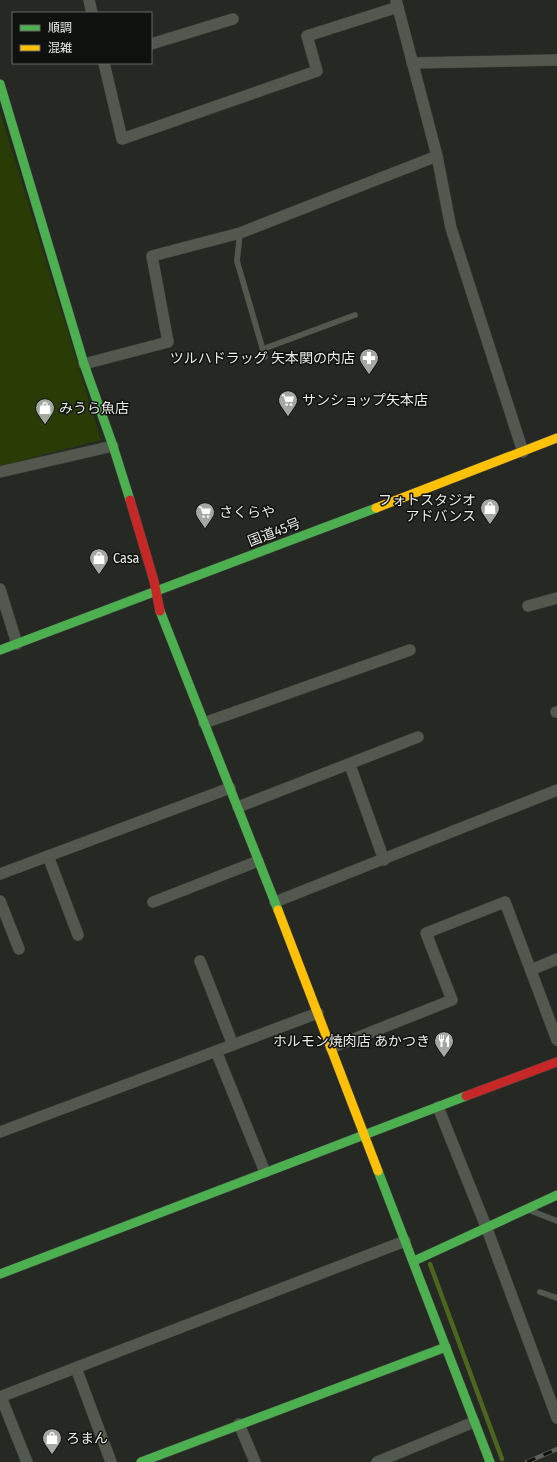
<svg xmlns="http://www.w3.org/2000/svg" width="557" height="1462" font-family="'Fira Sans Condensed','Noto Sans JP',sans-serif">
  <rect width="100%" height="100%" fill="#262823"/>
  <path fill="#2a3c06" d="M 0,111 L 101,440 L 0,466 Z"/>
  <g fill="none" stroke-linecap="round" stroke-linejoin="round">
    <path stroke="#4c661d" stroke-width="4.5" d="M 430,1264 L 502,1459"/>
    <defs>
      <g id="lane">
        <path d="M 240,233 L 237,261 L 265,357"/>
        <path d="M 263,349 L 355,315"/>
        <path d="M 529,1210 L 557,1221"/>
        <path d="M 540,1292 L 557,1298"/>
      </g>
      <g id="street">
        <path d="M 89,0 L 92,13"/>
        <path d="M 396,0 L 437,156 L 451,228 L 523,452"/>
        <path d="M 151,44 L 233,19"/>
        <path d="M 104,63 L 122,139 L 317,71 L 307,36 L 398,7"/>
        <path d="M 412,63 L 557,60"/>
        <path d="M 84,364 L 168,342 L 152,256 L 240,233 L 437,156"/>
        <path d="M 0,472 L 113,446"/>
        <path d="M 0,589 L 17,644"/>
        <path d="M 528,606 L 557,598"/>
        <path d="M 556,712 L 557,712"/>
        <path d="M 204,723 L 410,650"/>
        <path d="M 350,765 L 384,860"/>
        <path d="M 238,807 L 418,737"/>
        <path d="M 48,856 L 78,935"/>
        <path d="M 0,874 L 230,788"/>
        <path d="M 0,901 L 19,949"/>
        <path d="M 153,902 L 258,861"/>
        <path d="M 275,902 L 557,790"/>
        <path d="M 200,961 L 233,1045"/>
        <path d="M 531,970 L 557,959"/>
        <path d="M 331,1048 L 452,1000 L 426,933 L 505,902 L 557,1040"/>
        <path d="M 216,1051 L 265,1172"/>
        <path d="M 438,1107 L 487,1229 L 557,1418"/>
        <path d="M 0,1132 L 318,1013"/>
        <path d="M 76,1368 L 111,1462"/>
        <path d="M 0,1397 L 405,1241"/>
        <path d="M 1,1397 L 27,1462"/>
        <path d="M 239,1424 L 255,1462"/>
        <path d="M 377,1462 L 474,1422"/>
      </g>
      <g id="fast">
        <path d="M 0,84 L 84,364 L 113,446 L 130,500"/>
        <path d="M 160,611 L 278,910"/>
        <path d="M 0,650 L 376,508"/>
        <path d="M 378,1171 L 490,1462"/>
        <path d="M 414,1261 L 557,1195"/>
        <path d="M 0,1274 L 466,1096"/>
        <path d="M 141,1462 L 446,1347"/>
      </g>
      <g id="slow">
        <path d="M 376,508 L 557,438"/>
        <path d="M 278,910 L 378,1171"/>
      </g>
      <g id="jam">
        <path d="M 130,500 L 154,581 L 160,611"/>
        <path d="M 466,1096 L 557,1062"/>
      </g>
    </defs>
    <use href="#lane" stroke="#41433f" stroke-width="6"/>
    <use href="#street" stroke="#41433f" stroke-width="12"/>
    <use href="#fast" stroke="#41433f" stroke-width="10"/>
    <use href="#slow" stroke="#41433f" stroke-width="10"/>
    <use href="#jam" stroke="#41433f" stroke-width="10"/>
    <use href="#lane" stroke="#53584e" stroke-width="5.5"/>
    <use href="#street" stroke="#53584e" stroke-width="11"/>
    <use href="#fast" stroke="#4caf50" stroke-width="9"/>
    <use href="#slow" stroke="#ffc107" stroke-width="9"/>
    <use href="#jam" stroke="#c62828" stroke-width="9"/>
    <defs>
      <path id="rail" d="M 527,1462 L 557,1449"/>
    </defs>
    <use href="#rail" stroke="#5d605a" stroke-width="4.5"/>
    <use href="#rail" stroke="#0f110e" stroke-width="3" stroke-dasharray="9" stroke-linecap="butt"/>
  </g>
  <defs>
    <symbol id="pharmacy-pin" viewBox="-11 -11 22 30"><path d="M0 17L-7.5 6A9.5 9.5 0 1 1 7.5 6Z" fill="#a5a7a2" stroke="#0f110e"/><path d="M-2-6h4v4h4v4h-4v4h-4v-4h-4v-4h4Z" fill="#fff"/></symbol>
    <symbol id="supermarket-pin" viewBox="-11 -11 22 30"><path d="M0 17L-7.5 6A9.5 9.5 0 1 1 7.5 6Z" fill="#a5a7a2" stroke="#0f110e"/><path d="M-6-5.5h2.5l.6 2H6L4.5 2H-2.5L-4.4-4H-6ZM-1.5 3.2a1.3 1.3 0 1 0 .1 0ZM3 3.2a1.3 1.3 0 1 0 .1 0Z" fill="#fff"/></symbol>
    <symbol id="shop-pin" viewBox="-11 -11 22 30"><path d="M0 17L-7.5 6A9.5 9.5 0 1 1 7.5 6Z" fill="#a5a7a2" stroke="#0f110e"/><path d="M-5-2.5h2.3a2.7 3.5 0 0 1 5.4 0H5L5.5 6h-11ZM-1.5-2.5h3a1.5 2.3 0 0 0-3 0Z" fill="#fff"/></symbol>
    <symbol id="restaurant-pin" viewBox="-11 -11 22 30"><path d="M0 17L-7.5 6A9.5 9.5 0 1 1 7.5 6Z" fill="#a5a7a2" stroke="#0f110e"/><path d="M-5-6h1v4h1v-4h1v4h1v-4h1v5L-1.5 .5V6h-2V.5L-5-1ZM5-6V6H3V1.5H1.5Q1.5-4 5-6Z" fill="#fff"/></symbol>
  </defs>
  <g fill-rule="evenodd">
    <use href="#pharmacy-pin" x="358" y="347" width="22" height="30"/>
    <use href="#supermarket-pin" x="277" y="389" width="22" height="30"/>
    <use href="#shop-pin" x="34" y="397" width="22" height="30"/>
    <use href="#shop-pin" x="479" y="497" width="22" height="30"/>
    <use href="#supermarket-pin" x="194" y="501" width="22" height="30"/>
    <use href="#shop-pin" x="88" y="547" width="22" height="30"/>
    <use href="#restaurant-pin" x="433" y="1030" width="22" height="30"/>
    <use href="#shop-pin" x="41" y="1427" width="22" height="30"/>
  </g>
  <g text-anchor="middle" stroke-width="3" stroke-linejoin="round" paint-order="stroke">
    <g font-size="14" fill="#eaece7" stroke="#0f110e" text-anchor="start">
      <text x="355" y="363" text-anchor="end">ツルハドラッグ 矢本関の内店</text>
      <text x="302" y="405">サンショップ矢本店</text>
      <text x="59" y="413">みうら魚店</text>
      <text x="476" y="505" text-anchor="end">フォトスタジオ<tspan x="476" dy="16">アドバンス</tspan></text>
      <text x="219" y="517">さくらや</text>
      <text x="113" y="563">Casa</text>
      <text x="430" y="1046" text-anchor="end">ホルモン焼肉店 あかつき</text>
      <text x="66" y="1443">ろまん</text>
    </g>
    <g font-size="14" fill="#eaece7" stroke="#0f110e">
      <text transform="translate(274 532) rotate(-21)" y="5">国道45号</text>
    </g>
  </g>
  <rect x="12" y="12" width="140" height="52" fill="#0f110e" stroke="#676965"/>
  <rect x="20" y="25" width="20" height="6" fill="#4caf50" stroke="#676965"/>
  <text x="48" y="32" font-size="12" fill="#eaece7">順調</text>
  <rect x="20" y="45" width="20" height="6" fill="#ffc107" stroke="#676965"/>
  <text x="48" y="52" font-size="12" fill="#eaece7">混雑</text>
</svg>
